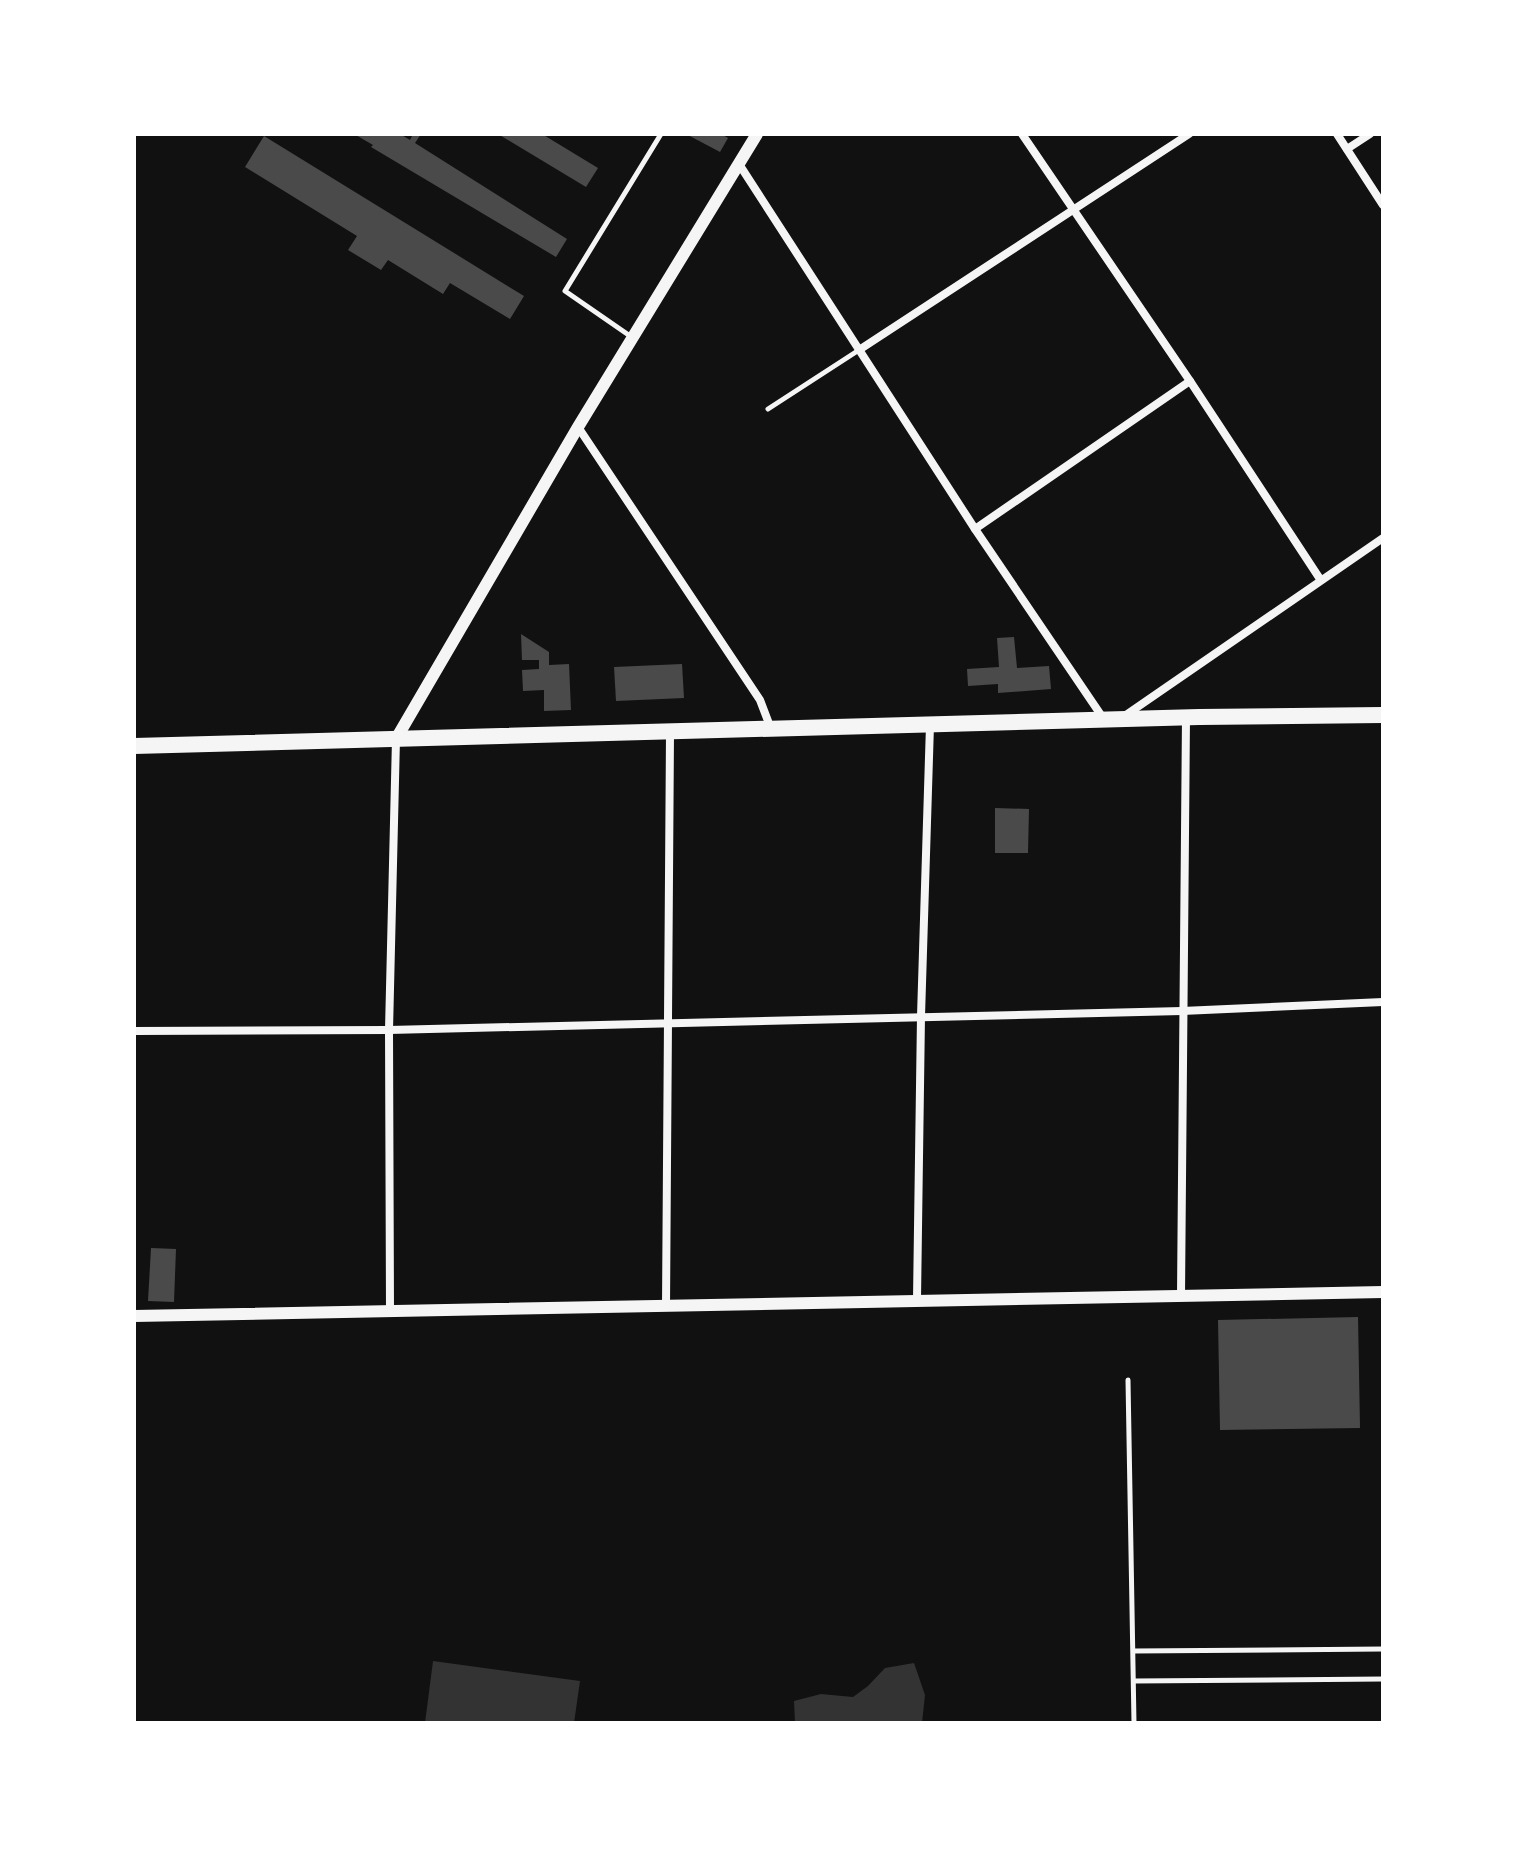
<svg xmlns="http://www.w3.org/2000/svg" width="1517" height="1857" font-family="'Varela Round',sans-serif">
  <rect width="100%" height="100%" fill="#111"/>
  <g fill="#333">
    <path d="M 433,1661 L 580,1681 L 574,1723 L 425,1723 Z"/>
    <path d="M 914,1663 L 925,1695 L 922,1723 L 795,1723 L 794,1701 L 821,1694 L 853,1697 L 868,1686 L 885,1668 Z"/>
  </g>
  <g fill="#4a4a4a">
    <path d="M 354,134 L 400,134 L 410,140 L 413,134 L 421,134 L 415,143 L 567,239 L 556,257 L 371,147 L 373,145 Z"/>
    <path d="M 498,134 L 542,134 L 598,168 L 586,187 Z"/>
    <path d="M 686,134 L 721,134 L 728,138 L 720,152 Z"/>
    <path d="M 264,136 L 524,296 L 510,319 L 450,283 L 443,294 L 388,260 L 381,270 L 348,250 L 357,236 L 245,167 Z"/>
    <path d="M 521,634 L 549,652 L 549,665 L 569,664 L 571,710 L 544,711 L 544,690 L 523,691 L 522,670 L 539,669 L 539,660 L 522,660 Z"/>
    <path d="M 1014,637 L 1017,668 L 1049,666 L 1051,689 L 998,693 L 998,684 L 968,686 L 967,669 L 999,667 L 997,638 Z"/>
    <path d="M 682,664 L 684,698 L 616,701 L 614,667 Z"/>
    <path d="M 995,808 L 1029,809 L 1028,853 L 995,853 Z"/>
    <path d="M 151,1248 L 176,1249 L 174,1302 L 148,1301 Z"/>
    <path d="M 1358,1317 L 1360,1428 L 1220,1430 L 1218,1320 Z"/>
  </g>
  <g fill="none" stroke-linecap="round" stroke-linejoin="round">
    <g stroke="#f5f5f5" stroke-width="5">
      <path d="M 633,338 L 565,291 L 661,134"/>
      <path d="M 768,409 L 859,350"/>
      <path d="M 1128,1380 L 1134,1723"/>
      <path d="M 1134,1651 L 1383,1649"/>
      <path d="M 1134,1681 L 1383,1679"/>
    </g>
    <g stroke="#f5f5f5" stroke-width="8">
      <path d="M 1022,134 L 1190,381 L 1320,579"/>
      <path d="M 1337,134 L 1383,205"/>
      <path d="M 1347,149 L 1370,134"/>
      <path d="M 739,164 L 975,529 L 1103,718"/>
      <path d="M 859,350 L 1189,134"/>
      <path d="M 578,427 L 760,700 L 771,729"/>
      <path d="M 975,529 L 1190,381"/>
      <path d="M 1123,717 L 1383,538"/>
      <path d="M 134,1031 L 389,1030 L 1182,1011 L 1383,1002"/>
      <path d="M 1181,1295 L 1186,717"/>
      <path d="M 917,1299 L 921,1016 L 930,725"/>
      <path d="M 666,1307 L 670,733"/>
      <path d="M 390,1311 L 389,1030 L 396,739"/>
    </g>
    <g stroke="#f5f5f5" stroke-width="12">
      <path d="M 396,739 L 578,427 L 757,134"/>
      <path d="M 134,1316 L 1383,1292"/>
    </g>
    <path stroke="#f5f5f5" stroke-width="16" d="M 134,746 L 1199,717 L 1383,715"/>
  </g>
  <rect width="1517" height="1857" fill="none" stroke="#ffffff" stroke-width="272"/>
</svg>
